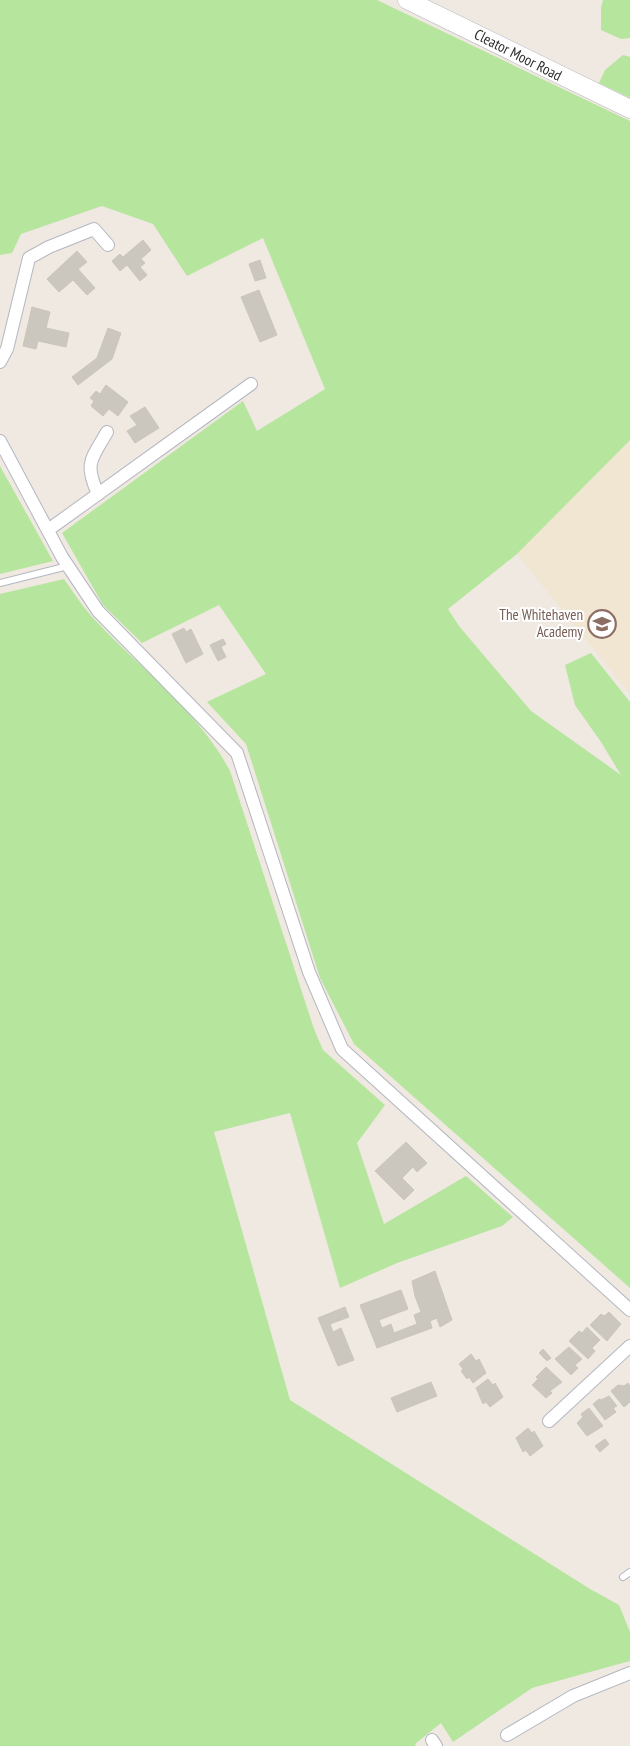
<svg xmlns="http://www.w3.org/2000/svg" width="630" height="1746" font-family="'PT Sans Narrow',sans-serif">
  <rect width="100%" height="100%" fill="#efe9e1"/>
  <path fill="#f0e6d1" d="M 630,440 L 630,694 L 517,554 Z"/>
  <g fill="#b6e59e">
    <path d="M 0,0 L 377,0 L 630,121 L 630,440 L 517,554 L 448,609 L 459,626 L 531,711 L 621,775 L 601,742 L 575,705 L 565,665 L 591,653 L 630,702 L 630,1288 L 354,1044 L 320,978 L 246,744 L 207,702 L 266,674 L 219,605 L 142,643 L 103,605 L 62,533 L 243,401 L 257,431 L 325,389 L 263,238 L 187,276 L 153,224 L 102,206 L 21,234 L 12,253 L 0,255 Z"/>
    <path d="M 603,0 L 630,0 L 630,38 L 621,39 L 601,30 L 601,8 Z"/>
    <path d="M 623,55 L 630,57 L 630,98 L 599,83 L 605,70 Z"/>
    <path d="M 0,466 L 53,561 L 0,574 Z"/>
    <path d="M 64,579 C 74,593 84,609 96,621 C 142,670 199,712 230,771 L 314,1029 L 323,1050 L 385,1105 L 357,1143 L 384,1224 L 466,1176 L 513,1217 L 502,1226 L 397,1263 L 340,1288 L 290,1113 L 214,1132 L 290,1400 L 590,1589 L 619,1605 L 630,1632 L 630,1661 L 532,1688 L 453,1742 L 441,1723 L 415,1744 L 416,1746 L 0,1746 L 0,594 Z"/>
  </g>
  <g fill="#cbc7bf" stroke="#cbc5ba">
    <path d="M 143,240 L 151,250 L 141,259 L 145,263 L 140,267 L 147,275 L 140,281 L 127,265 L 120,271 L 112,261 L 120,254 L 123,257 Z"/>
    <path d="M 77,251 L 87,262 L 78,269 L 95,288 L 87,295 L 73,280 L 59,292 L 47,279 Z"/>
    <path d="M 260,260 L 266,278 L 255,281 L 249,264 Z"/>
    <path d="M 259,290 L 277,335 L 260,342 L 241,297 Z"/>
    <path d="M 32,307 L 50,312 L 46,328 L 69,333 L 66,347 L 38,341 L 36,349 L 23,346 Z"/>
    <path d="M 108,328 L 121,333 L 112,359 L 78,385 L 72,377 L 97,358 Z"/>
    <path d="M 106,385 L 128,402 L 118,416 L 109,409 L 103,416 L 91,406 L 94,401 L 90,398 L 96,391 L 100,394 Z"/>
    <path d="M 145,407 L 159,428 L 135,443 L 127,431 L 137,425 L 130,416 Z"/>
    <path d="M 184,628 L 186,632 L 191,629 L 203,654 L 186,663 L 172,634 Z"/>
    <path d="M 223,639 L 226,644 L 221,647 L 226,657 L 218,661 L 210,645 Z"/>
    <path d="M 406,1142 L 427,1163 L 417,1172 L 413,1167 L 402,1178 L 414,1190 L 404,1200 L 375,1171 Z"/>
    <path d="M 435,1271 L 452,1320 L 440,1327 L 427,1292 L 415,1296 L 412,1281 Z"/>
    <path d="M 401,1290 L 408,1309 L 379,1320 L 382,1328 L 391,1324 L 394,1333 L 417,1324 L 414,1315 L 421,1312 L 415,1296 L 427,1292 L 437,1318 L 430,1321 L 432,1328 L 377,1348 L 360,1305 Z"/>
    <path d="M 345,1307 L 349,1317 L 330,1324 L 333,1332 L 341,1328 L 354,1360 L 338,1366 L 318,1318 Z"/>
    <path d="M 609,1312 L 621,1324 L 607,1341 L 590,1325 L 601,1314 L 604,1316 Z"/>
    <path d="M 587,1327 L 600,1340 L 592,1348 L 595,1351 L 588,1359 L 569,1341 L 579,1331 L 582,1333 Z"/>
    <path d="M 569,1347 L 582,1359 L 575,1365 L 578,1368 L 571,1375 L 555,1359 Z"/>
    <path d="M 543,1349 L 551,1358 L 547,1361 L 539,1353 Z"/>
    <path d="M 471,1354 L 476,1361 L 479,1359 L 486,1373 L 473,1383 L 469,1377 L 467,1379 L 461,1371 L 463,1369 L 459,1364 Z"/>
    <path d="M 546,1367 L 562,1382 L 550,1391 L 552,1393 L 546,1398 L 532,1385 L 538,1379 L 536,1377 Z"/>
    <path d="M 488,1379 L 493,1385 L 495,1383 L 503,1397 L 490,1407 L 486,1402 L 483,1404 L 476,1388 Z"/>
    <path d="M 431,1382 L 437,1396 L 397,1412 L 391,1398 Z"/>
    <path d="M 628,1383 L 630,1386 L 630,1402 L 624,1407 L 611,1391 L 618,1385 L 624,1386 Z"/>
    <path d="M 609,1396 L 617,1406 L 613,1408 L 616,1412 L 605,1420 L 593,1404 L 599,1399 L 601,1400 Z"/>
    <path d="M 589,1408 L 603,1426 L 587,1436 L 577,1423 L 583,1417 L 581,1414 Z"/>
    <path d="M 528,1428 L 532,1433 L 534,1431 L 543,1446 L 530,1456 L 526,1450 L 523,1452 L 516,1438 Z"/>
    <path d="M 605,1439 L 609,1444 L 600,1452 L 595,1446 Z"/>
  </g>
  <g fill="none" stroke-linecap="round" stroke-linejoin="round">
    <defs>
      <g id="service">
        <path d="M 0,583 L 68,566"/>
        <path d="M 623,1577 L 630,1572"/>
      </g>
      <g id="minor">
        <path d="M 0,362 L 7,349 L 29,258 L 49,247 L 94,229 L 108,245"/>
        <path d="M 0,441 L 62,557 L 98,611 L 237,753 L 309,972 L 342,1049 L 630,1310"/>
        <path d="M 98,494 C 84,463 91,460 107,432"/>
        <path d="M 48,530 L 251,384"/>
        <path d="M 549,1421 L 630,1346"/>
        <path d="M 507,1735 L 573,1696 L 630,1673"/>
        <path d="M 432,1740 L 436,1746"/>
      </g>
      <path id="secondary" d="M 407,0 L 630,109"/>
    </defs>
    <use href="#service" stroke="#b4b7c1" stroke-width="8"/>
    <use href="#minor" stroke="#b4b7c1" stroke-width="14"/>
    <use href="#secondary" stroke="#b4b7c1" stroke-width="19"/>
    <use href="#service" stroke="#fff" stroke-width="6"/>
    <use href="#minor" stroke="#fff" stroke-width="12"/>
    <use href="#secondary" stroke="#fff" stroke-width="18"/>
  </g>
  <defs>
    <symbol id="school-ring" viewBox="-11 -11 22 22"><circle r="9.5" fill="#fff" stroke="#8d6e63" stroke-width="1.5"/><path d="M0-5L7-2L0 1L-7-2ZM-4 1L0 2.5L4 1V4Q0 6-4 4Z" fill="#8d6e63"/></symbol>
  </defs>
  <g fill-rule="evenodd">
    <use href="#school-ring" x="586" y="608" width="32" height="32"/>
  </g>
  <g text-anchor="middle" stroke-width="4" stroke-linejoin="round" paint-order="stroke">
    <g font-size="15" fill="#2e2e2e" stroke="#fff">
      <text transform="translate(518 55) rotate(27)" y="5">Cleator Moor Road</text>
    </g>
    <g font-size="15" fill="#785e54" stroke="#fff" text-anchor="end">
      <text x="583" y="620">The Whitehaven<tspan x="583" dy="17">Academy</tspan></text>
    </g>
  </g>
</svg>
